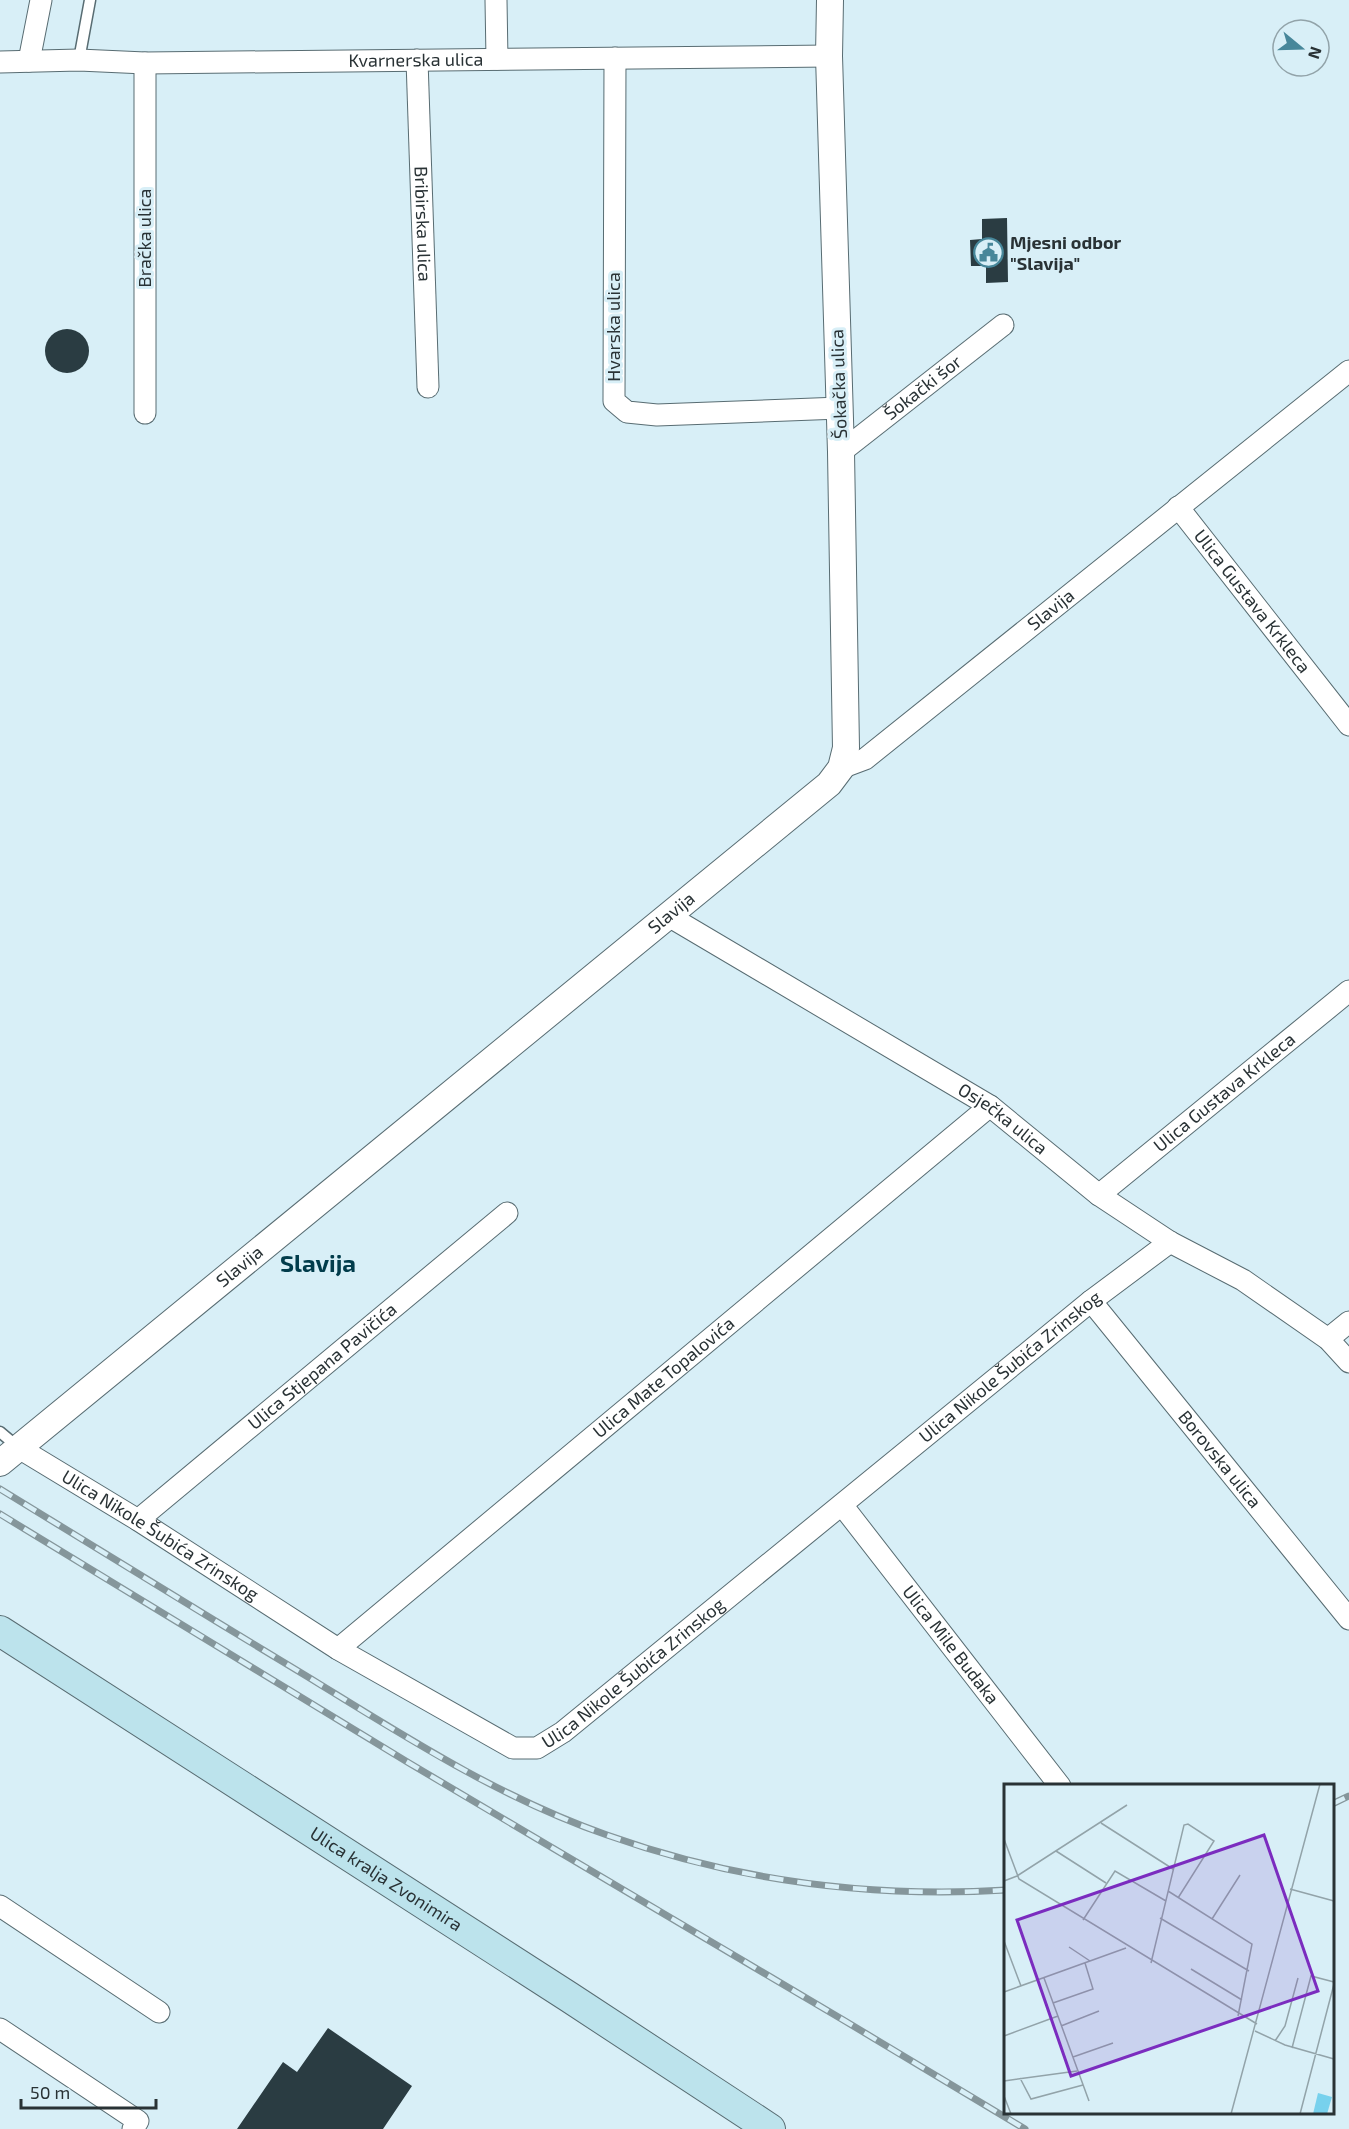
<svg xmlns="http://www.w3.org/2000/svg" width="1349" height="2129" font-family="'Exo 2',sans-serif">
  <rect width="100%" height="100%" fill="#d8eff7"/>
  <g fill="#2a3c42">
    <path d="M 1007,218 L 1008,282 L 986,283 L 986,266 L 971,266 L 970,240 L 982,239 L 982,219 Z"/>
    <circle cx="67" cy="351" r="22"/>
    <path d="M 328,2028 L 412,2086 L 383,2129 L 237,2129 L 283,2062 L 297,2072 Z"/>
  </g>
  <g fill="none" stroke-linecap="round" stroke-linejoin="round">
    <defs>
      <g id="service">
        <path d="M 79,60 L 90,0"/>
        <path d="M 0,1432 L 19,1448"/>
      </g>
      <g id="minor">
        <path d="M 496,0 L 497,59"/>
        <path d="M 615,58 L 614,401 L 627,412 L 657,415 L 840,408"/>
        <path id="s1" d="M 417,60 L 428,387"/>
        <path d="M 29,61 L 41,0"/>
        <path id="s2" d="M 0,62 L 79,60 L 145,63 L 829,56"/>
        <path d="M 145,63 L 145,413"/>
        <path id="s3" d="M 841,452 L 1003,325"/>
        <path id="s4" d="M 1178,507 L 1349,725"/>
        <path id="s5" d="M 841,768 L 865,759 L 1349,371"/>
        <path id="s6" d="M 667,915 L 990,1106 L 1099,1195 L 1170,1242 L 1243,1280 L 1328,1339 L 1349,1362"/>
        <path id="s7" d="M 1099,1195 L 1349,991"/>
        <path id="s8" d="M 1091,1301 L 1349,1619"/>
        <path d="M 1328,1339 L 1349,1322"/>
        <path id="s9" d="M 19,1448 L 138,1520 L 338,1649 L 513,1748 L 537,1748 L 563,1732 L 1091,1301 L 1170,1242"/>
        <path id="s10" d="M 842,1505 L 1060,1786"/>
        <path id="s11" d="M 138,1520 L 507,1213"/>
        <path id="s12" d="M 338,1649 L 990,1106"/>
        <path d="M 0,1906 L 159,2012"/>
        <path d="M 0,2029 L 138,2121 L 133,2129"/>
      </g>
      <g id="tertiary">
        <path id="s13" d="M 0,1463 L 829,784 L 841,768 L 846,748 L 841,452 L 829,56 L 830,0"/>
      </g>
      <g id="secondary">
        <path id="s14" d="M 0,1631 L 569,1997 L 770,2129"/>
      </g>
    </defs>
    <use href="#service" stroke="#586c72" stroke-width="13"/>
    <use href="#minor" stroke="#586c72" stroke-width="23"/>
    <use href="#tertiary" stroke="#586c72" stroke-width="28"/>
    <use href="#secondary" stroke="#586c72" stroke-width="32"/>
    <use href="#service" stroke="#fff" stroke-width="10"/>
    <use href="#minor" stroke="#fff" stroke-width="21"/>
    <use href="#tertiary" stroke="#fff" stroke-width="26"/>
    <use href="#secondary" stroke="#bce3ec" stroke-width="30"/>
    <defs>
      <g id="rail">
        <path d="M 0,1489 C 103,1552 205,1615 308,1677 C 404,1736 500,1798 607,1835 C 736,1881 869,1898 1006,1890"/>
        <path d="M 0,1514 L 409,1763 L 845,2021 L 1025,2129"/>
        <path d="M 1332,1804 L 1349,1796"/>
      </g>
    </defs>
    <use href="#rail" stroke="#85969b" stroke-width="7"/>
    <use href="#rail" stroke="#d8eff7" stroke-width="4.5" stroke-dasharray="14" stroke-linecap="butt"/>
  </g>
  <defs>
    <symbol id="civic-ring" viewBox="-11 -11 22 22"><circle r="9.5" fill="#d8eff7" stroke="#47879a" stroke-width="1.5"/><path d="M-.6-6.5H3V-4.5H.6V-3L4-1V1h2V6H-6V1h2V-1L-.6-3ZM-1.2 2.5V6h2.4V2.5Z" fill="#47879a"/></symbol>
  </defs>
  <g fill-rule="evenodd">
    <use href="#civic-ring" x="972" y="236" width="33" height="33"/>
  </g>
  <g text-anchor="middle" stroke-width="6" stroke-linejoin="round" paint-order="stroke">
    <g font-size="18" fill="#293235" stroke="#d8eff7">
      <text dy="6" stroke="none"><textPath href="#s2" startOffset="416">Kvarnerska ulica</textPath></text>
      <text dy="6" stroke="none"><textPath href="#s1" startOffset="164">Bribirska ulica</textPath></text>
      <text transform="translate(145 238) rotate(-90)" y="6">Bračka ulica</text>
      <text transform="translate(614 327) rotate(-90)" y="6">Hvarska ulica</text>
      <text transform="translate(839 384) rotate(-92)" y="6">Šokačka ulica</text>
      <text dy="6" stroke="none"><textPath href="#s3" startOffset="104">Šokački šor</textPath></text>
      <text dy="6" stroke="none"><textPath href="#s4" startOffset="120">Ulica Gustava Krkleca</textPath></text>
      <text dy="6" stroke="none"><textPath href="#s5" startOffset="264">Slavija</textPath></text>
      <text dy="6" stroke="none"><textPath href="#s13" startOffset="868">Slavija</textPath></text>
      <text dy="6" stroke="none"><textPath href="#s7" startOffset="162">Ulica Gustava Krkleca</textPath></text>
      <text dy="6" stroke="none"><textPath href="#s6" startOffset="393">Osječka ulica</textPath></text>
      <text dy="6" stroke="none"><textPath href="#s13" startOffset="310">Slavija</textPath></text>
      <text dy="6" stroke="none"><textPath href="#s11" startOffset="240">Ulica Stjepana Pavičića</textPath></text>
      <text dy="6" stroke="none"><textPath href="#s9" startOffset="1210">Ulica Nikole Šubića Zrinskog</textPath></text>
      <text dy="6" stroke="none"><textPath href="#s12" startOffset="424">Ulica Mate Topalovića</textPath></text>
      <text dy="6" stroke="none"><textPath href="#s8" startOffset="204">Borovska ulica</textPath></text>
      <text dy="6" stroke="none"><textPath href="#s9" startOffset="166">Ulica Nikole Šubića Zrinskog</textPath></text>
      <text dy="6" stroke="none"><textPath href="#s10" startOffset="177">Ulica Mile Budaka</textPath></text>
      <text dy="6" stroke="none"><textPath href="#s9" startOffset="724">Ulica Nikole Šubića Zrinskog</textPath></text>
      <text dy="6" stroke="none"><textPath href="#s14" startOffset="459">Ulica kralja Zvonimira</textPath></text>
    </g>
    <g font-size="18" font-weight="bold" fill="#293235" stroke="#d8eff7" text-anchor="start">
      <text x="1010" y="249">Mjesni odbor<tspan x="1010" dy="21">"Slavija"</tspan></text>
    </g>
    <g font-size="24" font-weight="bold" fill="#013c4b" stroke="#d8eff7">
      <text x="318" y="1272">Slavija</text>
    </g>
  </g>
  <g transform="translate(1004 1784)">
    <rect width="330" height="330" fill="#d8eff7"/>
    <path d="M 314,309 L 328,313 L 323,330 L 309,330 Z" fill="#77d1ed"/>
    <path fill="none" stroke="#92a3a9" stroke-width="1.5" d="M 97,39 L 169,85M 0,55 L 15,95 L 253,240M 52,67 L 102,99M 0,97 L 13,92 L 123,21M 286,105 L 330,117M 164,107 L 248,160 L 234,232M 156,134 L 245,187M 208,135 L 236,91M 79,136 L 111,87 L 162,117M 0,157 L 17,202M 65,163 L 86,177M 147,179 L 180,41 L 184,40 L 210,57 L 174,114M 187,185 L 238,216M 40,194 L 85,317M 0,208 L 122,164M 49,219 L 89,205 L 81,179M 57,242 L 95,227M 251,247 L 281,261 L 330,275M 0,252 L 54,232M 271,257 L 281,242 L 294,194M 288,264 L 307,192 L 330,198M 69,273 L 109,259M 16,294 L 27,315 L 79,301M 0,297 L 73,287M 0,312 L 7,330M 227,330 L 316,0M 296,330 L 330,200"/>
    <path fill="#7b2cbf" fill-opacity="0.15" stroke="#7b2cbf" stroke-width="3" d="M 260,51 L 314,207 L 67,292 L 13,136 Z"/>
    <rect width="330" height="330" fill="none" stroke="#293235" stroke-width="3"/>
  </g>
  <g transform="translate(1301 48) rotate(109)"><circle r="28" fill="#d8eff7" stroke="#92a3a9" stroke-width="1.5"/>
  <path d="M0-4.5L10 22L0 15L-10 22Z" fill="#47879a"/>
  <text y="-9" font-size="16" font-weight="bold" text-anchor="middle" fill="#293235">N</text>
  </g>
  <path d="M21 2099v9h135v-9" fill="none" stroke="#293235" stroke-width="3"/>
  <text x="30" y="2099" font-size="18" fill="#293235" stroke="#d8eff7" stroke-width="4.5" paint-order="stroke">50 m</text>
</svg>
